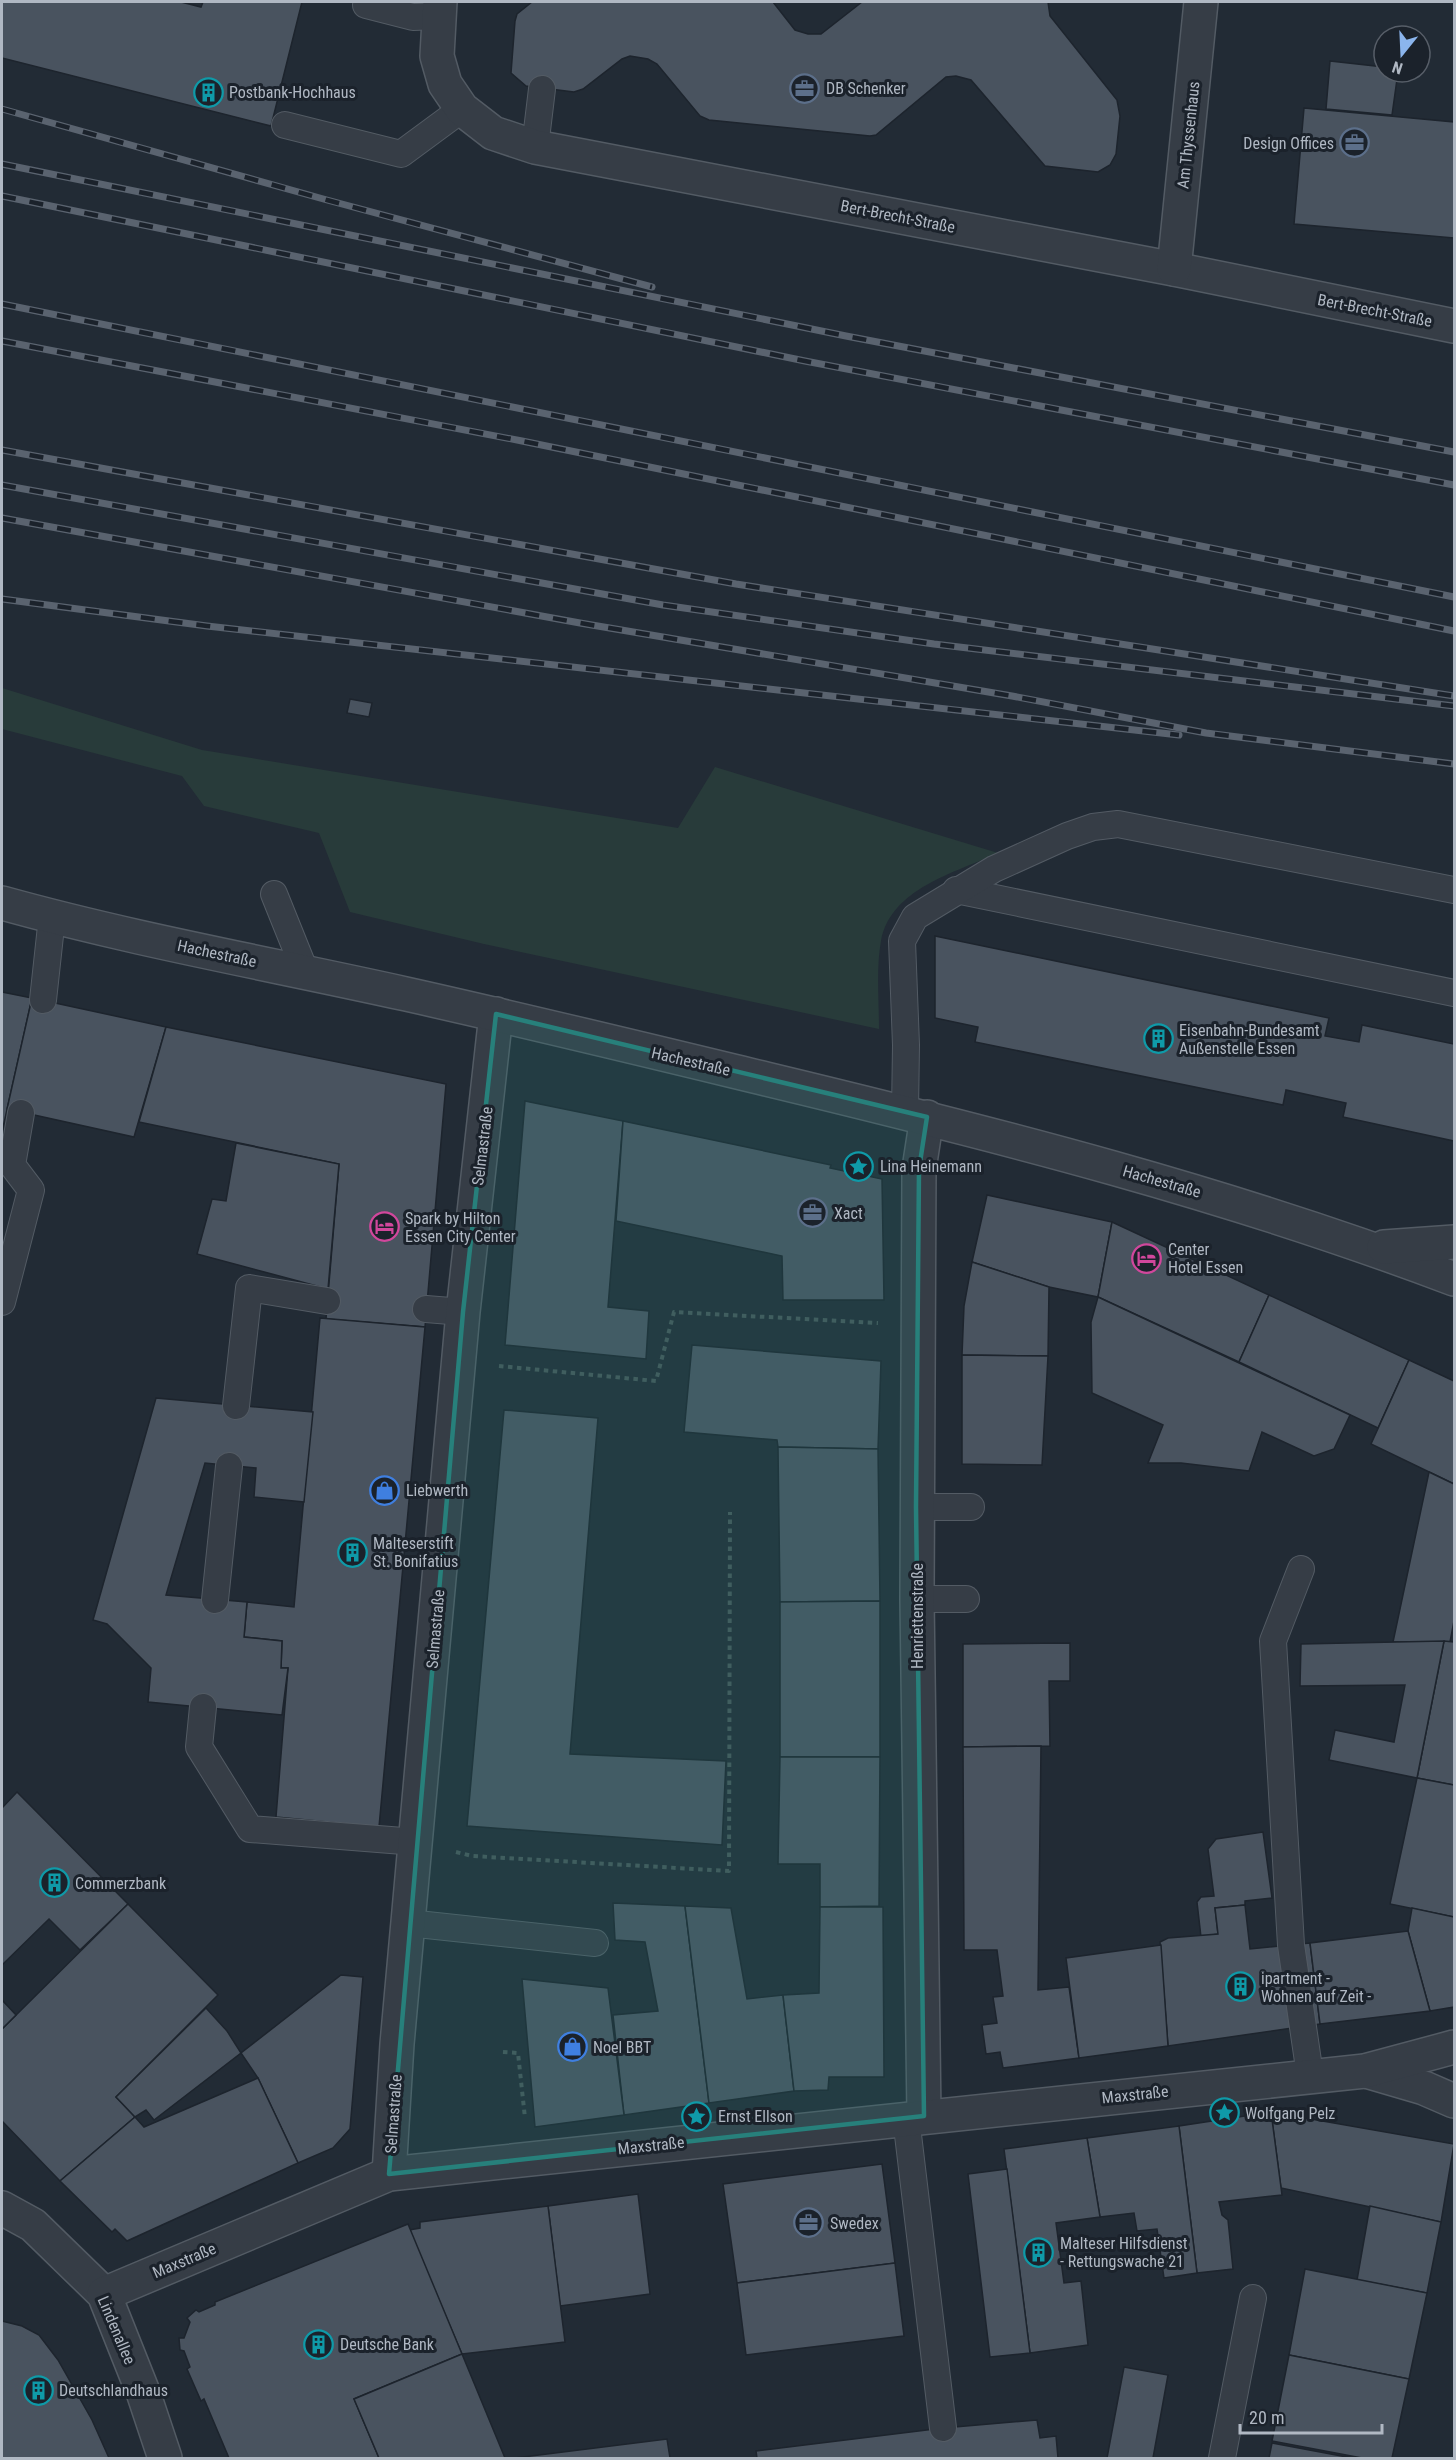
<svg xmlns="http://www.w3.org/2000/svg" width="1456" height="2460" font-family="'Roboto Condensed',sans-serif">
  <rect width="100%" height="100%" fill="#222b35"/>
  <path fill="#283b3a" d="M 2,688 L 202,750 L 678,828 L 715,767 L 998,853 C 955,873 891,888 881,941 C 876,967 879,1002 879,1029 L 484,944 L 350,912 L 319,833 L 204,806 L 182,776 L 2,729 Z"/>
  <g fill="#49535f" stroke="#1d242d" stroke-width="1.5">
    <path d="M 2,2 L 181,2 L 201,7 L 203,2 L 302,2 L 271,126 L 2,58 Z"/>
    <path d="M 532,2 L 773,2 L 795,30 L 808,34 L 821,34 L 862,2 L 1048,2 L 1050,16 L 1117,100 L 1120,116 L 1116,154 L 1110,165 L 1098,172 L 1045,166 L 971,80 L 956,76 L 946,77 L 876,135 L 870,136 L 709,120 L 700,116 L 657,64 L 648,59 L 630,56 L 622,59 L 583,89 L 574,92 L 526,86 L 511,73 L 515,21 L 517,14 Z"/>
    <path d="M 1330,61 L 1384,67 L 1384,72 L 1398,72 L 1392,115 L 1326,109 Z"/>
    <path d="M 1304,108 L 1454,122 L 1454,238 L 1294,224 Z"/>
    <path d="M 350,699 L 372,703 L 369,717 L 347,713 Z"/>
    <path d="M 935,936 L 1329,1018 L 1325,1036 L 1359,1042 L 1362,1025 L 1454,1044 L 1454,1141 L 1343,1117 L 1346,1103 L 1286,1090 L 1283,1105 L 975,1042 L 978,1027 L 935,1018 Z"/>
    <path d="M 2,992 L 32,998 L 2,1132 Z"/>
    <path d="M 32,998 L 166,1027 L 134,1137 L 7,1109 Z"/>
    <path d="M 166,1027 L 446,1084 L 425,1327 L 326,1319 L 339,1164 L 139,1122 Z"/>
    <path d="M 525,1101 L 623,1121 L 608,1307 L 649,1311 L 646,1359 L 505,1345 Z"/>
    <path d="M 623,1121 L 831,1165 L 830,1168 L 882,1179 L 884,1300 L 783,1300 L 782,1256 L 616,1221 Z"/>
    <path d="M 236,1143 L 339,1164 L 328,1289 L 197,1254 L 212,1199 L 226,1201 Z"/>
    <path d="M 987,1195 L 1112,1222 L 1098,1297 L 1049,1287 L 972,1262 Z"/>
    <path d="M 1112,1222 L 1269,1295 L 1239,1362 L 1098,1297 Z"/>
    <path d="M 972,1262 L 1049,1287 L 1048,1356 L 962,1355 L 964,1306 Z"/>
    <path d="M 1269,1295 L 1409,1360 L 1378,1428 L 1239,1362 Z"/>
    <path d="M 1098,1297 L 1350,1415 L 1334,1449 L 1314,1456 L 1262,1432 L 1249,1471 L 1181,1463 L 1148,1463 L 1163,1425 L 1092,1393 L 1091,1322 Z"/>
    <path d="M 320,1318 L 425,1327 L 379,1827 L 276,1817 L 288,1668 L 281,1668 L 282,1641 L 244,1637 L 247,1602 L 294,1607 Z"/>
    <path d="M 692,1345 L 881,1361 L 878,1449 L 778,1447 L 777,1440 L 684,1432 Z"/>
    <path d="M 962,1355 L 1048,1356 L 1042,1465 L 962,1464 Z"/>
    <path d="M 1409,1360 L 1454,1381 L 1454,1484 L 1371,1444 Z"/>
    <path d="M 156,1398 L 313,1412 L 304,1502 L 254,1497 L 256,1468 L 205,1463 L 166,1595 L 247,1602 L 244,1637 L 282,1641 L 281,1668 L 288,1668 L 282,1715 L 148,1702 L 151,1668 L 107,1624 L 93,1620 Z"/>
    <path d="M 504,1410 L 598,1418 L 570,1754 L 726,1761 L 722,1845 L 467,1826 Z"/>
    <path d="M 778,1447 L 878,1449 L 880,1601 L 780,1602 Z"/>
    <path d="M 1429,1472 L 1454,1484 L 1454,1621 L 1450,1642 L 1393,1642 Z"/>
    <path d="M 880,1601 L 880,1757 L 780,1757 L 780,1602 Z"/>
    <path d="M 1444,1641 L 1454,1642 L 1454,1785 L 1417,1778 Z"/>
    <path d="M 1444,1641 L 1417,1778 L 1329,1760 L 1335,1730 L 1394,1742 L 1405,1685 L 1300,1686 L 1301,1644 Z"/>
    <path d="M 1070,1643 L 1070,1681 L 1049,1681 L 1050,1746 L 963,1747 L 963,1644 Z"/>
    <path d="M 1041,1746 L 1038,1990 L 1069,1987 L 1079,2058 L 1003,2068 L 1000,2052 L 986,2054 L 982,2025 L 997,2023 L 993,1997 L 1003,1996 L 997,1950 L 964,1950 L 963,1747 Z"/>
    <path d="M 780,1757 L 880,1757 L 879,1906 L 820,1907 L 820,1864 L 778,1864 Z"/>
    <path d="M 1417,1778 L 1454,1785 L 1454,1917 L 1390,1904 Z"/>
    <path d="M 17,1792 L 128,1904 L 80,1950 L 49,1919 L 2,1965 L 2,1808 Z"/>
    <path d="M 1263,1832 L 1272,1898 L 1245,1901 L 1245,1905 L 1215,1908 L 1218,1934 L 1201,1937 L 1197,1902 L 1201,1897 L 1214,1896 L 1208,1849 L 1216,1839 Z"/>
    <path d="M 613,1903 L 685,1906 L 709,2103 L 624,2115 L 613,2015 L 658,2011 L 645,1942 L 615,1940 Z"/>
    <path d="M 128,1904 L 218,1995 L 116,2097 L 135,2117 L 60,2181 L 2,2121 L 2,2029 Z"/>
    <path d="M 1245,1905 L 1250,1949 L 1310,1943 L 1320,2024 L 1168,2046 L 1160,1942 L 1168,1938 L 1218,1934 L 1215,1908 Z"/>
    <path d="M 685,1906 L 731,1908 L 747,1999 L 783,1995 L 794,2091 L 709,2103 Z"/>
    <path d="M 820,1907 L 883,1907 L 884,2077 L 829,2077 L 828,2090 L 794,2091 L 783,1995 L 819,1993 Z"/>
    <path d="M 1412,1908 L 1454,1917 L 1454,2007 L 1430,2011 L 1408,1931 Z"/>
    <path d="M 1408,1931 L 1430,2011 L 1320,2024 L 1310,1943 Z"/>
    <path d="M 1161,1945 L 1168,2046 L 1079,2058 L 1066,1958 Z"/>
    <path d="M 341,1975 L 363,1977 L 350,2129 L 333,2148 L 298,2163 L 258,2078 L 241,2053 Z"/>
    <path d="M 522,1979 L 608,1988 L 624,2115 L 535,2127 Z"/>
    <path d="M 2,2000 L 16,2015 L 2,2029 Z"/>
    <path d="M 206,2008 L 227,2031 L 241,2053 L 154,2120 L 146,2110 L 135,2117 L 116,2097 Z"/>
    <path d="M 258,2078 L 298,2163 L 127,2241 L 115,2229 L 112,2232 L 60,2181 L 135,2117 L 144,2127 Z"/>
    <path d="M 1271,2112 L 1454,2144 L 1441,2222 L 1281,2188 Z"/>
    <path d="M 1271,2112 L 1282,2195 L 1219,2202 L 1222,2215 L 1228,2220 L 1233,2269 L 1197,2273 L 1179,2126 Z"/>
    <path d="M 1179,2126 L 1197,2273 L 1164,2278 L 1157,2229 L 1137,2231 L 1134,2213 L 1100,2217 L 1087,2138 Z"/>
    <path d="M 1087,2138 L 1100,2217 L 1056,2223 L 1064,2283 L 1081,2281 L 1088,2345 L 1030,2353 L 1004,2149 Z"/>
    <path d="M 882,2164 L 895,2263 L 737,2283 L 723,2184 Z"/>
    <path d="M 1007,2169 L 1030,2353 L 990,2357 L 968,2174 Z"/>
    <path d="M 638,2194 L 650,2294 L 560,2306 L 548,2206 Z"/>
    <path d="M 548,2206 L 565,2342 L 462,2354 L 409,2230 L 420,2228 L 420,2222 Z"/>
    <path d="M 1370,2206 L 1441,2222 L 1427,2293 L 1357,2280 Z"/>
    <path d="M 408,2224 L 462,2354 L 354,2399 L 379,2458 L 229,2458 L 204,2399 L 201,2401 L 187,2369 L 190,2367 L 184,2351 L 180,2350 L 179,2338 L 184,2338 L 190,2322 L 187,2318 L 196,2310 L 199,2312 L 215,2305 L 215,2302 Z"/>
    <path d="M 895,2263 L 904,2336 L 746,2355 L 737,2283 Z"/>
    <path d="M 1305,2269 L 1427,2293 L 1409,2379 L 1289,2355 Z"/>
    <path d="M 2,2321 L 22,2326 L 39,2335 L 58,2360 L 92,2420 L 109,2458 L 2,2458 Z"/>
    <path d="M 462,2354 L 505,2458 L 379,2458 L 354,2399 Z"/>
    <path d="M 1289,2355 L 1409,2379 L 1392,2458 L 1362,2458 L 1272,2441 Z"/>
    <path d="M 1124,2367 L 1168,2375 L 1153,2458 L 1107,2458 Z"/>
    <path d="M 1037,2420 L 1040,2438 L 1056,2436 L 1058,2458 L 757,2458 L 756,2451 L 943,2428 Z"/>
    <path d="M 667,2439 L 670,2458 L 515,2458 Z"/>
    <path d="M 1272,2443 L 1352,2458 L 1269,2458 Z"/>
  </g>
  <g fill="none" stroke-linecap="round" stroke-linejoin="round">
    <defs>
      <g id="service">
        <path d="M 369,2 L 366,5 L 413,17 L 438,16"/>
        <path d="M 285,125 L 401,154 L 462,109"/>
        <path d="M 535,147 L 542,89"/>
        <path d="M 956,890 L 1454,993"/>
        <path d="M 274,894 L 305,971"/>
        <path d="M 43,1000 L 52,917"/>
        <path d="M 905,1112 L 906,1045 L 902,941 L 915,917 L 994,869 L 1067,836 L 1093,827 L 1118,824 L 1454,890"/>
        <path d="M 2,1302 L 31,1190 L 12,1165 L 21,1113"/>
        <path d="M 426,1309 L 463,1312"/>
        <path d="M 236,1406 L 249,1288 L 327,1301"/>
        <path d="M 916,1507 L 971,1507"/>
        <path d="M 1301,1569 L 1273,1641 L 1291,1945 L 1310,2075"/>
        <path d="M 917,1599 L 966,1599"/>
        <path d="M 215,1600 L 229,1466"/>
        <path d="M 203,1707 L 199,1747 L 250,1829 L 416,1842"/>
        <path d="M 408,1923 L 595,1943"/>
        <path d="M 906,2118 L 943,2428"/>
        <path d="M 1222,2458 L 1253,2298"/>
      </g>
      <g id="minor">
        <path d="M 440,2 L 437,56 L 445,84 L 462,109 L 493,133 L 535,147 L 1174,269 L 1454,326"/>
        <path d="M 1174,269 L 1201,2"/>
        <path d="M 1366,2071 L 1424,2088 L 1454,2101"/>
        <path d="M 924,2116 L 917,1599 L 919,1169 L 927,1117"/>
        <path d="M 389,2174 L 397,2044 L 463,1312 L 496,1014"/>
        <path d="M 2,2208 L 33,2225 L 104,2294 L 143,2392 L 165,2458"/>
        <path d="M 104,2294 L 389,2174 L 1365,2071 L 1454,2047"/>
      </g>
      <g id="tertiary">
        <path d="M 2,903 C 135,940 271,964 406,994 C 527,1021 646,1050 766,1079 C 999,1135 1230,1194 1454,1279"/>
        <path d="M 1384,1247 L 1454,1242"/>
      </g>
    </defs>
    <use href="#service" stroke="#535b64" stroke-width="28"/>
    <use href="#minor" stroke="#535b64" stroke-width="36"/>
    <use href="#tertiary" stroke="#535b64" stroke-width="36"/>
    <g stroke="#465658" stroke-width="4" stroke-dasharray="4.5 4.5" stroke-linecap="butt">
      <path d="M 499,1366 L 656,1381 L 674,1312 L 878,1323"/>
      <path d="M 456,1852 L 472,1856 L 729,1871 L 730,1512"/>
      <path d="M 503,2052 L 518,2053 L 525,2118"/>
    </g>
    <use href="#service" stroke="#363d46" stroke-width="26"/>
    <use href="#minor" stroke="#363d46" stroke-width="33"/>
    <use href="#tertiary" stroke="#363d46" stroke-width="33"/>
    <defs>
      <g id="rail">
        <path d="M 2,109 L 327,200 L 652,287"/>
        <path d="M 2,164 L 846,336 L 1454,452"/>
        <path d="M 2,196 L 805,361 L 1454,485"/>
        <path d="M 2,304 L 1454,597"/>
        <path d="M 2,341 L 522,441 L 1454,631"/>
        <path d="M 2,450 L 736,584 L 1454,696"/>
        <path d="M 2,485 L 663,605 L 934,644 L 1454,706"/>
        <path d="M 2,518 L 580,623 L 1012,696 L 1206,733 L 1454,764"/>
        <path d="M 2,599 L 207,626 L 1179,735"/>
      </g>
    </defs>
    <use href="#rail" stroke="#5a636f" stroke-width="7"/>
    <use href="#rail" stroke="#1b222b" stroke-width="4.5" stroke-dasharray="14" stroke-linecap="butt"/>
  </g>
  <path fill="#27807b" fill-opacity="0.2" stroke="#27807b" stroke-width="4.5" stroke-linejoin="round" d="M 496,1014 L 927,1117 L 919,1169 L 916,1507 L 924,2116 L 389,2174 L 463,1312 Z"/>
  <defs>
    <symbol id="office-ring" viewBox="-11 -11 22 22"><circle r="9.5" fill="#1b222b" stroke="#5c6f8a" stroke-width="1.5"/><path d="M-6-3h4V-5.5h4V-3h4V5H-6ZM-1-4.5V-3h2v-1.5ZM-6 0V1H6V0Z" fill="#5c6f8a"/></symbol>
    <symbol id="building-ring" viewBox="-11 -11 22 22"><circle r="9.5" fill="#1b222b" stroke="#0f9aa8" stroke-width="1.5"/><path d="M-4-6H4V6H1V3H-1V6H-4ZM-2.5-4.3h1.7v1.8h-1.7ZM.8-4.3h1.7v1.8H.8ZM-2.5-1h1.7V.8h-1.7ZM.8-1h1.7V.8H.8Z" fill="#0f9aa8"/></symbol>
    <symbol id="sight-ring" viewBox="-11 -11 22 22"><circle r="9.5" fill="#1b222b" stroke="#0f9aa8" stroke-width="1.5"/><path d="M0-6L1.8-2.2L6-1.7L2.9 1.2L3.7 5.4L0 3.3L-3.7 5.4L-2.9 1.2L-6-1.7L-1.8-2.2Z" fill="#0f9aa8"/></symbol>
    <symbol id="hotel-ring" viewBox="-11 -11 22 22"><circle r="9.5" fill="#1b222b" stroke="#d1479c" stroke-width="1.5"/><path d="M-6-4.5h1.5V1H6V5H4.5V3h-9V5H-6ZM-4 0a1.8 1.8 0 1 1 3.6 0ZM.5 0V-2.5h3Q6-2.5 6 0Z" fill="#d1479c"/></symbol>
    <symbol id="shop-ring" viewBox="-11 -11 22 22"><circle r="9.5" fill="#1b222b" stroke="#3f7fe0" stroke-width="1.5"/><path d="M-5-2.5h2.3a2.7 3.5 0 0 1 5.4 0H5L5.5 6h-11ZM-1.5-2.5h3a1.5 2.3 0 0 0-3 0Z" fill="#3f7fe0"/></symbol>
  </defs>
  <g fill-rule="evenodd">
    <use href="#office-ring" x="788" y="72" width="33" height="33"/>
    <use href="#building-ring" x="192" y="76" width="33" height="33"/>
    <use href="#office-ring" x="1338" y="126" width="33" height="33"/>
    <use href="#building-ring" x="1142" y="1022" width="33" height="33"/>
    <use href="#sight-ring" x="842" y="1150" width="33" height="33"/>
    <use href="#office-ring" x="796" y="1196" width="33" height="33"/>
    <use href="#hotel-ring" x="368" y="1210" width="33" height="33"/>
    <use href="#hotel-ring" x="1130" y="1242" width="33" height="33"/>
    <use href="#shop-ring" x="368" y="1474" width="33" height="33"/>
    <use href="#building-ring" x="336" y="1536" width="33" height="33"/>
    <use href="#building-ring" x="38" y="1866" width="33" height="33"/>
    <use href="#building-ring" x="1224" y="1970" width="33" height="33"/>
    <use href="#shop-ring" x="556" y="2030" width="33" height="33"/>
    <use href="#sight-ring" x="1208" y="2096" width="33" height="33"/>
    <use href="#sight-ring" x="680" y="2100" width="33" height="33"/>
    <use href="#office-ring" x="792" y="2206" width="33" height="33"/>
    <use href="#building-ring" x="1022" y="2236" width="33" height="33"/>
    <use href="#building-ring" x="302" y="2328" width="33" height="33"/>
    <use href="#building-ring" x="22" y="2374" width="33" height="33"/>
  </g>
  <g text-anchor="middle" stroke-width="6" stroke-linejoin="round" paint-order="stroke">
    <g font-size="16" fill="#b0b8c3" stroke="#1b222b" text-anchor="start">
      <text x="826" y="94">DB Schenker</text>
      <text x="229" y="98">Postbank-Hochhaus</text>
      <text x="1334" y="149" text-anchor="end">Design Offices</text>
      <text x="1179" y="1036">Eisenbahn-Bundesamt<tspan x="1179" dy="18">Außenstelle Essen</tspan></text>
      <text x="880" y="1172">Lina Heinemann</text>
      <text x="834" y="1219">Xact</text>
      <text x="405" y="1224">Spark by Hilton<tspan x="405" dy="18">Essen City Center</tspan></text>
      <text x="1168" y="1255">Center<tspan x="1168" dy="18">Hotel Essen</tspan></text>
      <text x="406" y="1496">Liebwerth</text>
      <text x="373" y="1549">Malteserstift<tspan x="373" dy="18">St. Bonifatius</tspan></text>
      <text x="75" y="1889">Commerzbank</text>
      <text x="1261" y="1984">ipartment -<tspan x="1261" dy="18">Wohnen auf Zeit -</tspan></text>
      <text x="593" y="2053">Noel BBT</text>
      <text x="1245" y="2119">Wolfgang Pelz</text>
      <text x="718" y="2122">Ernst Ellson</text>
      <text x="830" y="2229">Swedex</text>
      <text x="1060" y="2249">Malteser Hilfsdienst<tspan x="1060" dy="18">- Rettungswache 21</tspan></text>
      <text x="340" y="2350">Deutsche Bank</text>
      <text x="59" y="2396">Deutschlandhaus</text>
    </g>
    <g font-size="16" fill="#b0b8c3" stroke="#1b222b">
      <text transform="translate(1188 135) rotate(-84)" y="6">Am Thyssenhaus</text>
      <text transform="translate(898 216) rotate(11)" y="6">Bert-Brecht-Straße</text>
      <text transform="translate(1375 310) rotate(11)" y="6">Bert-Brecht-Straße</text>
      <text transform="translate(217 953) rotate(12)" y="6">Hachestraße</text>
      <text transform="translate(691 1061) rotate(13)" y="6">Hachestraße</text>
      <text transform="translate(482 1146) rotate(-83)" y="6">Selmastraße</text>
      <text transform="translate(1162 1181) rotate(16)" y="6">Hachestraße</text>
      <text transform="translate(917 1616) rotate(-90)" y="6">Henriettenstraße</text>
      <text transform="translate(435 1629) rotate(-85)" y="6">Selmastraße</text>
      <text transform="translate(1135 2094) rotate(-6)" y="6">Maxstraße</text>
      <text transform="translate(393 2114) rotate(-86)" y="6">Selmastraße</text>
      <text transform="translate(651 2145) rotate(-6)" y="6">Maxstraße</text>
      <text transform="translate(184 2260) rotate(-23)" y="6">Maxstraße</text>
      <text transform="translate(117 2330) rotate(67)" y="6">Lindenallee</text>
    </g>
  </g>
  <rect width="1456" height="2460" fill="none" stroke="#b0b8c3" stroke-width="6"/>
  <g transform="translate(1402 54) rotate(198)"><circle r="28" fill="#1b222b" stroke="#575e68" stroke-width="1.5"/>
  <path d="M0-4.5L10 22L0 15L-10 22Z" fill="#8bb5ed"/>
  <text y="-9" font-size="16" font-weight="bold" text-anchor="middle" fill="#b0b8c3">N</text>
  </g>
  <path d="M1240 2424v9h142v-9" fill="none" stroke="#b0b8c3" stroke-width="3"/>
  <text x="1249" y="2424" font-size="18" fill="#b0b8c3" stroke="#1b222b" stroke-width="4.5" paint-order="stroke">20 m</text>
</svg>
